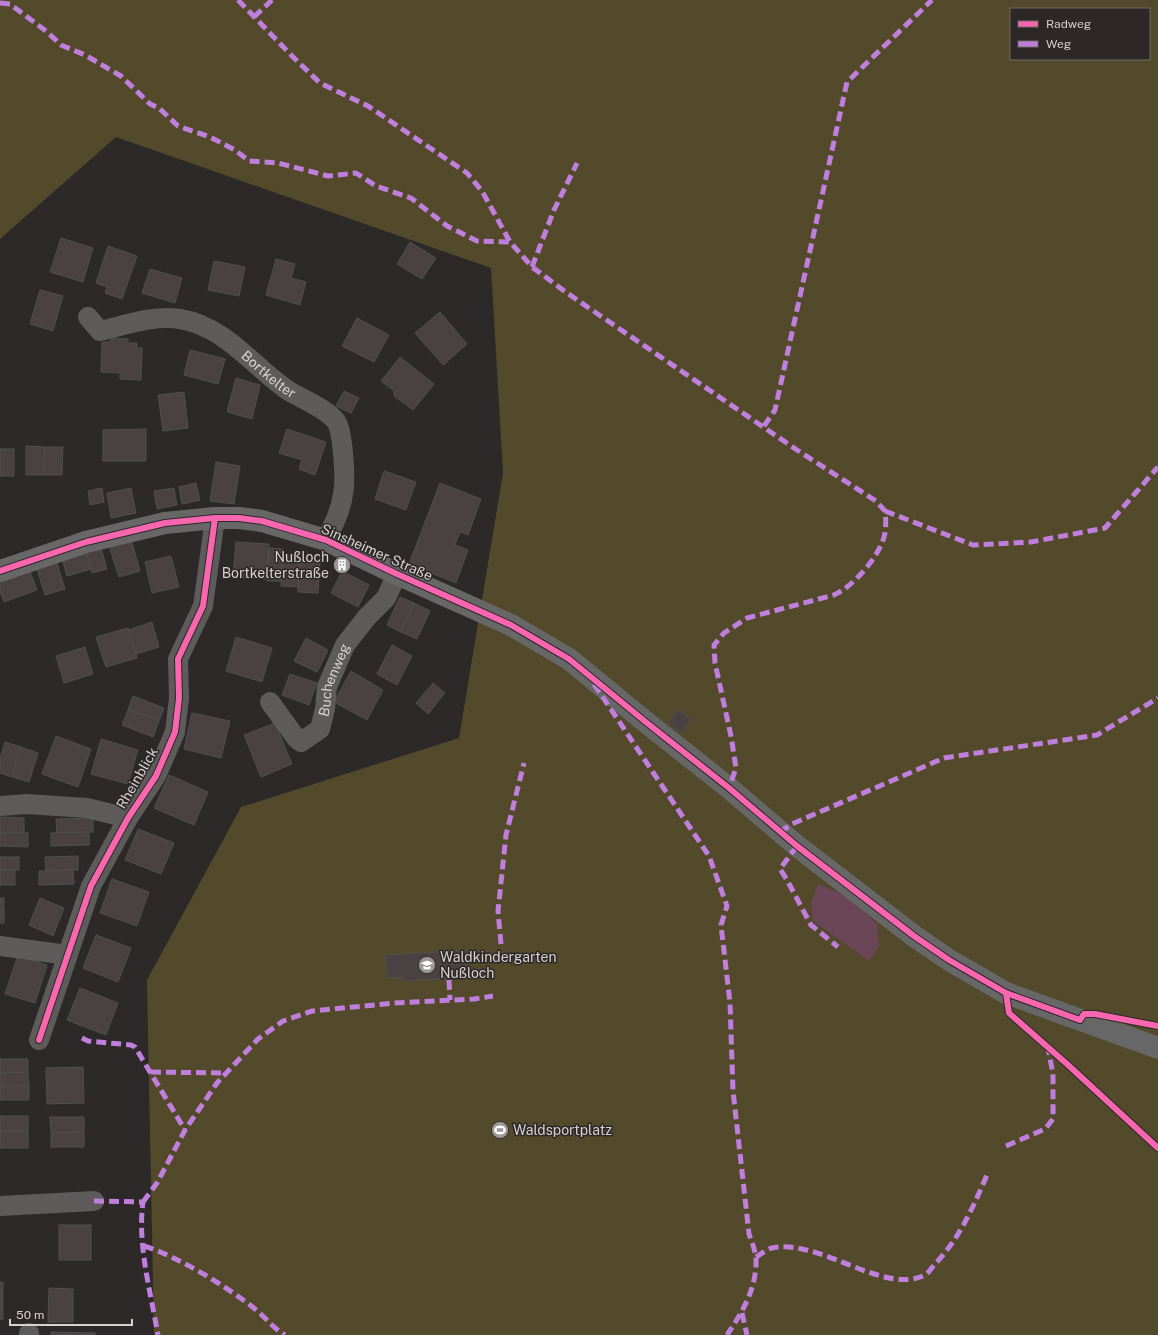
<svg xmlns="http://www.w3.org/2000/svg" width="1158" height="1335" font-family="'Public Sans',sans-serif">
  <rect width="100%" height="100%" fill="#2c2928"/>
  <path fill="#53492b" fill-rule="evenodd" d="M 0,0 L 1158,0 L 1158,1335 L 154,1335 L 147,980 L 241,807 L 459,738 L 503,473 L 491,268 L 116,137 L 0,239 ZM 1011,9 L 1149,9 L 1149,59 L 1011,59 Z"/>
  <path fill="#6a4657" d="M 818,884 L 849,897 L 877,924 L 879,946 L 869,961 L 813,921 L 811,904 Z"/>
  <g fill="#4a4242" stroke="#514f4e">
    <path d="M 61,238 L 93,248 L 83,282 L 50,272 Z"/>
    <path d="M 410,242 L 436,258 L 422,279 L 397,264 Z"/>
    <path d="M 108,246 L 137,256 L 122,299 L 105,293 L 107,287 L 96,283 Z"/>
    <path d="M 276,259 L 295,264 L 291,278 L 306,282 L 300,305 L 266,295 Z"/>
    <path d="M 214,261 L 245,267 L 239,296 L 208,290 Z"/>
    <path d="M 150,269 L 182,278 L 175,303 L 142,293 Z"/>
    <path d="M 40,290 L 63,296 L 53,331 L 30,324 Z"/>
    <path d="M 440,312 L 467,344 L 443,365 L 415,333 Z"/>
    <path d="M 357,318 L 389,335 L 374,362 L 342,346 Z"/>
    <path d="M 111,338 L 128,339 L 128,343 L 137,343 L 137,348 L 142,348 L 141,380 L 120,379 L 120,373 L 101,372 L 102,342 L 110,342 Z"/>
    <path d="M 190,350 L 225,359 L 218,384 L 184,375 Z"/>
    <path d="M 400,357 L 434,384 L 413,410 L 394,396 L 394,391 L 381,381 Z"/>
    <path d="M 236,378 L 260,385 L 252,419 L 227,412 Z"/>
    <path d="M 344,391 L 359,398 L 351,413 L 336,406 Z"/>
    <path d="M 184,392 L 188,428 L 163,431 L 158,395 Z"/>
    <path d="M 146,429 L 146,461 L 103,461 L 103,430 Z"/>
    <path d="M 287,429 L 326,442 L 315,475 L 299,469 L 302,460 L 279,453 Z"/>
    <path d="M 26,446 L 45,447 L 44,475 L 26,475 Z"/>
    <path d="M 45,447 L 63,447 L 62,475 L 44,475 Z"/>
    <rect x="0" y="449" width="14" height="27"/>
    <path d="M 216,462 L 240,466 L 234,504 L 210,501 Z"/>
    <path d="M 384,471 L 416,482 L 406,510 L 375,499 Z"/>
    <path d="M 196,483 L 200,500 L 182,504 L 179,487 Z"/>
    <path d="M 440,483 L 481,499 L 468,535 L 460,532 L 455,545 L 468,550 L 456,583 L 409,564 Z"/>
    <path d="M 102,488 L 104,502 L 90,505 L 88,491 Z"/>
    <path d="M 131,488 L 136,513 L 111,518 L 107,493 Z"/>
    <path d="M 174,488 L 177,505 L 157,509 L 154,491 Z"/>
    <path d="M 131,539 L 140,571 L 119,577 L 109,546 Z"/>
    <path d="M 236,542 L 269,544 L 267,579 L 233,577 Z"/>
    <path d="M 101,548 L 107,569 L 92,573 L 86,552 Z"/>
    <path d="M 269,548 L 283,549 L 281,581 L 267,581 Z"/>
    <path d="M 86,552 L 91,569 L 67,576 L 62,559 Z"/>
    <path d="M 283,554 L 300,555 L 298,587 L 281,586 Z"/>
    <path d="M 171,556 L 179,587 L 152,593 L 145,562 Z"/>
    <path d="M 300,559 L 320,561 L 318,593 L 298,592 Z"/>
    <path d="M 339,561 L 347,564 L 345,569 L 337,566 Z"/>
    <path d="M 57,563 L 65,589 L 45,595 L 37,569 Z"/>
    <path d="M 30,571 L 37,590 L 4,602 L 0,591 L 0,582 Z"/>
    <path d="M 342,571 L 369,585 L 358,607 L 331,593 Z"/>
    <path d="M 400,597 L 414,603 L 401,632 L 387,625 Z"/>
    <path d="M 414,603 L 430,611 L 417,639 L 401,632 Z"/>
    <path d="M 152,622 L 159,647 L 136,654 L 128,630 Z"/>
    <path d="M 128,628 L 137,658 L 106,667 L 96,637 Z"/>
    <path d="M 236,637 L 272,648 L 262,682 L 226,671 Z"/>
    <path d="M 306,638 L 328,650 L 317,672 L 294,661 Z"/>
    <path d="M 392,645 L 412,656 L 397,685 L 377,674 Z"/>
    <path d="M 85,647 L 93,674 L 64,683 L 56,656 Z"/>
    <path d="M 351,671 L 383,690 L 367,720 L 334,702 Z"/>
    <path d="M 290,674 L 317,683 L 309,705 L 282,695 Z"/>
    <path d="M 433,683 L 445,693 L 428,714 L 416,703 Z"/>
    <path d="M 133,696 L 164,708 L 159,721 L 128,710 Z"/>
    <path d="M 128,710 L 159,721 L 153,737 L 122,725 Z"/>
    <path d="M 678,710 L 691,719 L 682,733 L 668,723 Z"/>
    <path d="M 192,713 L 230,721 L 221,758 L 184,749 Z"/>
    <path d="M 275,723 L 292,764 L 261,777 L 244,735 Z"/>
    <path d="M 56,736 L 91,749 L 78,787 L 42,774 Z"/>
    <path d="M 101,739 L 138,750 L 128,784 L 91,774 Z"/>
    <path d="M 5,742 L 21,747 L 12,777 L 0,773 L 0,759 Z"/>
    <path d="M 21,747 L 38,753 L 29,782 L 12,777 Z"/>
    <path d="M 169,775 L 208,792 L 194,825 L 154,808 Z"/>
    <path d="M 0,817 L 24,818 L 24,833 L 0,833 Z"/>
    <path d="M 93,818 L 93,832 L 57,833 L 56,819 Z"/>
    <path d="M 138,829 L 174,843 L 161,874 L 125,860 Z"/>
    <path d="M 89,832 L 89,845 L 51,846 L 51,833 Z"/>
    <path d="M 0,833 L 28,833 L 28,847 L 0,846 Z"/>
    <path d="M 78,856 L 78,870 L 46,871 L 45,857 Z"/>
    <rect x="0" y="857" width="19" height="13"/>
    <rect x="0" y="870" width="15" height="15"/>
    <path d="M 73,870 L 74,884 L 39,885 L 39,871 Z"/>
    <path d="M 112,879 L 149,892 L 137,926 L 100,913 Z"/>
    <rect x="0" y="898" width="4" height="13"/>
    <path d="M 40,898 L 64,908 L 53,936 L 29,925 Z"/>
    <rect x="0" y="911" width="4" height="12"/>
    <path d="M 96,935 L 131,948 L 118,982 L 83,968 Z"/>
    <path d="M 467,950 L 468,972 L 451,973 L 452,978 L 402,981 L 402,977 L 387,978 L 385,955 Z"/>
    <path d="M 18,955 L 47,965 L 35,1003 L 5,994 Z"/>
    <path d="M 80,988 L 118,1003 L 106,1035 L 67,1020 Z"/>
    <path d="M 0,1059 L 28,1059 L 28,1072 L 0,1073 Z"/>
    <path d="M 83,1067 L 84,1103 L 47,1104 L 46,1068 Z"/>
    <path d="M 28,1072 L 29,1086 L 0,1087 L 0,1073 Z"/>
    <path d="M 29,1086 L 29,1100 L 0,1100 L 0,1087 Z"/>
    <rect x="0" y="1116" width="28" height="15"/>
    <path d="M 50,1117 L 84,1117 L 84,1132 L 51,1133 Z"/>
    <rect x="0" y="1131" width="28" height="17"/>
    <path d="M 84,1132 L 84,1147 L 51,1147 L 51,1133 Z"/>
    <rect x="59" y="1225" width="32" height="35"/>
    <rect x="0" y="1282" width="3" height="37"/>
    <path d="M 49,1288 L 73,1289 L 73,1322 L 48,1322 Z"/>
    <path d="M 51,1332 L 95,1333 L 95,1335 L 51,1335 Z"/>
  </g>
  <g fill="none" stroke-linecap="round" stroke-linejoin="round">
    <g stroke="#5d5c5b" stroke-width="20">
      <path id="s1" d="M 88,317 L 100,331 C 126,325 153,315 180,319 C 224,326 252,365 286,389 C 298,398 332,410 338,425 C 343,438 346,480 343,494 C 341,510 333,526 326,540"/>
      <path id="s2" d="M 270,702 L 296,738 L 301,742 L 320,729 L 325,709 L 327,687 L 345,645 L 367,617 L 386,598 L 397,574"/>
      <path d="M 0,806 L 27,804 L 87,808 L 128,818"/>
      <path d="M 0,946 L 68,955"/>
      <path d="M 39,1040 L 91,886 L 128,818 L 156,776 L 175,732 L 179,698 L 178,659 L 203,606 L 215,518"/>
      <path d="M 0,1206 L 94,1201"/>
      <path d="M 29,1335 L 29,1333"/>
    </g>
    <path stroke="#686767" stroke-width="22" d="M 0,571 L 86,542 L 165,523 L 215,518 L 239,518 L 262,521 L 326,540 L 397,574 L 511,625 L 569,659 L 647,723 L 729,788 L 797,846 L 914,936 L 949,960 L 1006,993 L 1158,1048"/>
    <g stroke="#c07fdc" stroke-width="5" stroke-dasharray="10 5" stroke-linecap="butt">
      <path d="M 238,0 L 292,56 L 320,83 L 368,106 L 467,173 L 482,191 L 510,242 L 532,267 L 567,293 L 797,450 L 876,501 L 885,511 C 886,518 886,526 885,533 C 881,555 854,586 834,595 L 747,618 L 724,633 L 714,645 L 715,663 L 731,736 L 736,768 L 729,788"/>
      <path d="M 0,3 L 10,4 L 46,31 L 61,45 L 85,55 L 121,76 L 150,104 L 159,108 L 178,126 L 210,137 L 235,150 L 249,161 L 278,163 L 328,176 L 356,173 L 376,186 L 411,198 L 447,226 L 477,241 L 510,242"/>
      <path d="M 254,17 L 272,0"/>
      <path d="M 532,267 L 554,210 L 577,163"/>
      <path d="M 764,426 L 775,410 L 847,82 L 932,0"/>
      <path d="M 885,511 L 973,545 L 1031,542 L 1105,528 L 1158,467"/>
      <path d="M 594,684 L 709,856 L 727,906 L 721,925 L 730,1003 L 733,1091 L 749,1234 C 752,1242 755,1250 756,1258 C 757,1288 743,1311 727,1335"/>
      <path d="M 780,832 L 792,824 L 944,758 L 1097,735 L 1158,698"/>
      <path d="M 797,846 L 780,869 L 787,880 L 811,925 L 838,947"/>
      <path d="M 501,944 L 498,911 L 506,835 L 524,763"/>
      <path d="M 449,980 L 450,1000"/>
      <path d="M 82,1038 L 88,1041 L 131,1045 L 135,1047 L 185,1130"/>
      <path d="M 151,1072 L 226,1073"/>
      <path d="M 1006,1146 L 1045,1129 L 1053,1119 L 1053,1074 L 1048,1048"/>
      <path d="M 94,1201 L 143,1202 C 137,1244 151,1294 158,1335"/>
      <path d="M 143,1202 L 157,1183 L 185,1130 L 217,1083 L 258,1039 L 283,1021 L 312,1011 L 395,1003 L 474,999 L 493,996"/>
      <path d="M 144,1246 C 179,1257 226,1286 255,1309 C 266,1318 273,1328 285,1335"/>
      <path d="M 756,1257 C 761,1254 767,1249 772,1248 C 820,1238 884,1296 925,1275 C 929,1273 932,1267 935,1264 C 960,1238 973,1207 987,1175"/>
      <path d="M 742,1313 L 747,1335"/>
    </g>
    <defs>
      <g id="cycleway">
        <path d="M 0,571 L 86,542 L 165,523 L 215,518 L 239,518 L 262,521 L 326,540 L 397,574 L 511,625 L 569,659 L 647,723 L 729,788 L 797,846 L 914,936 L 949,960 L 1006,993 L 1080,1020 L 1084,1014 L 1095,1014 L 1158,1026"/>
        <path d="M 1006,993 L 1009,1013 L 1067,1064 L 1158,1148"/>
        <path d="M 39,1040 L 91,886 L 128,818 L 156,776 L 175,732 L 179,698 L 178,659 L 203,606 L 215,518"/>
      </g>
    </defs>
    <use href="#cycleway" stroke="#2d2827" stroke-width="8"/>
    <use href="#cycleway" stroke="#f766af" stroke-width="6"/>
  </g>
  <defs>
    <symbol id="building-disc" viewBox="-11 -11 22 22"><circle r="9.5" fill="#9a9796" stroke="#2d2827"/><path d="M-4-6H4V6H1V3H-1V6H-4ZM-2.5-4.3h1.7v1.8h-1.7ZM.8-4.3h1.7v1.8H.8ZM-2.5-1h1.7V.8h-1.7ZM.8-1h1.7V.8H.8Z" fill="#fff"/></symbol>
    <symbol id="school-disc" viewBox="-11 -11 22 22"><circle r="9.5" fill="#9a9796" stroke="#2d2827"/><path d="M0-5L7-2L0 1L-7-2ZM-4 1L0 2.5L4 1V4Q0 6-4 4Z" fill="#fff"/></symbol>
    <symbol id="stadium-disc" viewBox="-11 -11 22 22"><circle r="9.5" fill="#9a9796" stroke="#2d2827"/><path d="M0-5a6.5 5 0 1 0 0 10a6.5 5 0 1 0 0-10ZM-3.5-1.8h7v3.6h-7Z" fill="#fff"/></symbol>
  </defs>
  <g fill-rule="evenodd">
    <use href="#building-disc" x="332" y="555" width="20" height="20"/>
    <use href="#school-disc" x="417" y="955" width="20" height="20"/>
    <use href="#stadium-disc" x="490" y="1120" width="20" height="20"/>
  </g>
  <g text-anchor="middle" stroke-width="3" stroke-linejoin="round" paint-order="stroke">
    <g font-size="14" fill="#d5d2d1" stroke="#2d2827">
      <text dy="5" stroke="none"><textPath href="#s1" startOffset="206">Bortkelter</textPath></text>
      <text transform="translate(377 552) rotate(24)" y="5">Sinsheimer Straße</text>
      <text dy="5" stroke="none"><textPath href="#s2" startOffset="125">Buchenweg</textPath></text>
      <text transform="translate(137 778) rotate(-60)" y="5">Rheinblick</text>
    </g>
    <g font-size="14" fill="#d5d2d1" stroke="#2d2827" text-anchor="start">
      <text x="329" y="562" text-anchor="end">Nußloch<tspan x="329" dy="16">Bortkelterstraße</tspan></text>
      <text x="440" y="962">Waldkindergarten<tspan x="440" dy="16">Nußloch</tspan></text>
      <text x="513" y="1135">Waldsportplatz</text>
    </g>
  </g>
  <rect x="1010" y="8" width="140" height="52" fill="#2d2827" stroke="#706c6b"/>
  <rect x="1018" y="21" width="20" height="6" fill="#f766af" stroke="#706c6b"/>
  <text x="1046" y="28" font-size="12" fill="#d5d2d1">Radweg</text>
  <rect x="1018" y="41" width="20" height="6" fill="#c07fdc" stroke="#706c6b"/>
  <text x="1046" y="48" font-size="12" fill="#d5d2d1">Weg</text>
  <path d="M10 1319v6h122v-6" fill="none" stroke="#d5d2d1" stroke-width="2"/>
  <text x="16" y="1319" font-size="12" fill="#d5d2d1" stroke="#2d2827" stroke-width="3" paint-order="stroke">50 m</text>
</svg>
